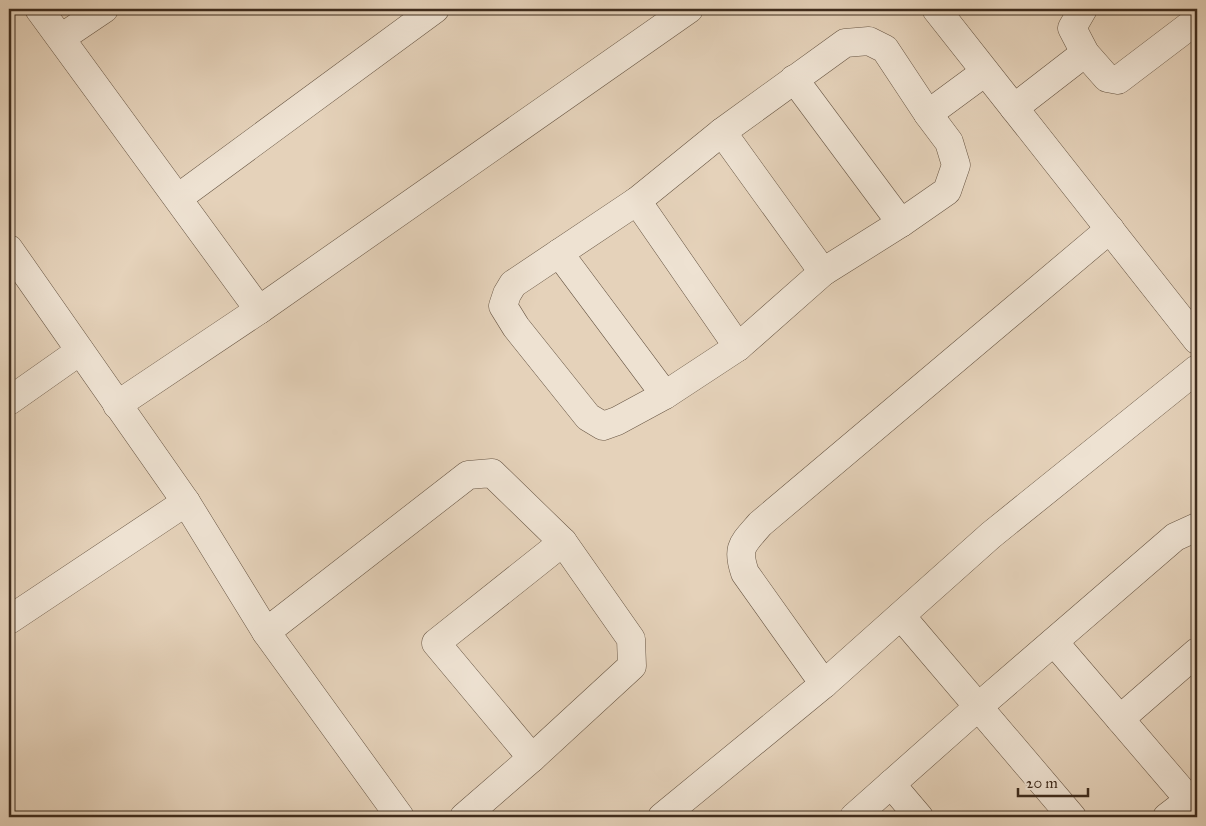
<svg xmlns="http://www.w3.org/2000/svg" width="1206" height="826" font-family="'IM FELL Great Primer',serif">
  <rect width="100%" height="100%" fill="#e5d2ba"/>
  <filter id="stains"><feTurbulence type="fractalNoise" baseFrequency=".004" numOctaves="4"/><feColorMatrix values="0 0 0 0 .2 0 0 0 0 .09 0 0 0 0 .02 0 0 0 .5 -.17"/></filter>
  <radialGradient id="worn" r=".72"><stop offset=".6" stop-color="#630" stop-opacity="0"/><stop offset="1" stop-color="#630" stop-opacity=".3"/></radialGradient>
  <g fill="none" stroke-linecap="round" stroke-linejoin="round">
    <defs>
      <g id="street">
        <path d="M 39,9 L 259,310 L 117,405"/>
        <path d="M 936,9 L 1197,340"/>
        <path d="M 1083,9 L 1072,28 L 1085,53 L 1107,78 L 1118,80 L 1197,20"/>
        <path d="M 61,38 L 104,9"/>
        <path d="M 869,41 L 885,49 L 928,114 L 949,142 L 956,165 L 947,191 L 901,223 L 823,272 L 738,347 L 665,395 L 617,421 L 603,426 L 588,417 L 516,327 L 503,306 L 507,294 L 513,284 L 637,201 L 722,132 L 845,43 Z"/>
        <path d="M 794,79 L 901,223"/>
        <path d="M 1014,108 L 1085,53"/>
        <path d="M 928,114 L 985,72"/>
        <path d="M 722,132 L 823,272"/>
        <path d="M 178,198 L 435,9"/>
        <path d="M 637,201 L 738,347"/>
        <path d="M 9,249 L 186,502 L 266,632 L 400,817"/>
        <path d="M 559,253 L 665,395"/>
        <path d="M 259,310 L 689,9"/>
        <path d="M 9,401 L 80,351"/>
        <path d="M 901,616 L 1072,817"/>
        <path d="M 9,620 L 186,502"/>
        <path d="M 266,632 L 468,475 L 492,473 L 563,542 L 631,639 L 632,666 L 532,758 L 464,817"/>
        <path d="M 1054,642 L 1197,809"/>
        <path d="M 824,684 L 745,573 C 736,547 743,544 760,524 L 1110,229"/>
        <path d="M 1120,719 L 1197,652"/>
        <path d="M 532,758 L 436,643 L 563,542"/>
        <path d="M 891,784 L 919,817"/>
        <path d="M 662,817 L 824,684 L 991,535 L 1197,369"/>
        <path d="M 854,817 L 978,707 L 1175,537 L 1197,527"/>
        <path d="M 1167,817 L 1197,794"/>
      </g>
    </defs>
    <use href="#street" stroke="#685644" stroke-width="29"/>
    <use href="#street" stroke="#eee2d2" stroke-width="28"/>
  </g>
  <rect width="1206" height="826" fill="none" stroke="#e5d2ba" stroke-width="30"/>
  <rect x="10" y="10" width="1186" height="806" fill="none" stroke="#3f2c1d" stroke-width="2.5"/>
  <rect x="15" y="15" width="1176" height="796" fill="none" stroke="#3f2c1d"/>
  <path d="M1018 788v8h70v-8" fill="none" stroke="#3f2c1d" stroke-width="2.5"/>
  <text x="1026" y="788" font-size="15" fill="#3f2c1d" stroke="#eee2d2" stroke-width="4" paint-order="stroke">20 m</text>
  <rect width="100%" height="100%" filter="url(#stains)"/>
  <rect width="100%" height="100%" fill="url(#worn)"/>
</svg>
